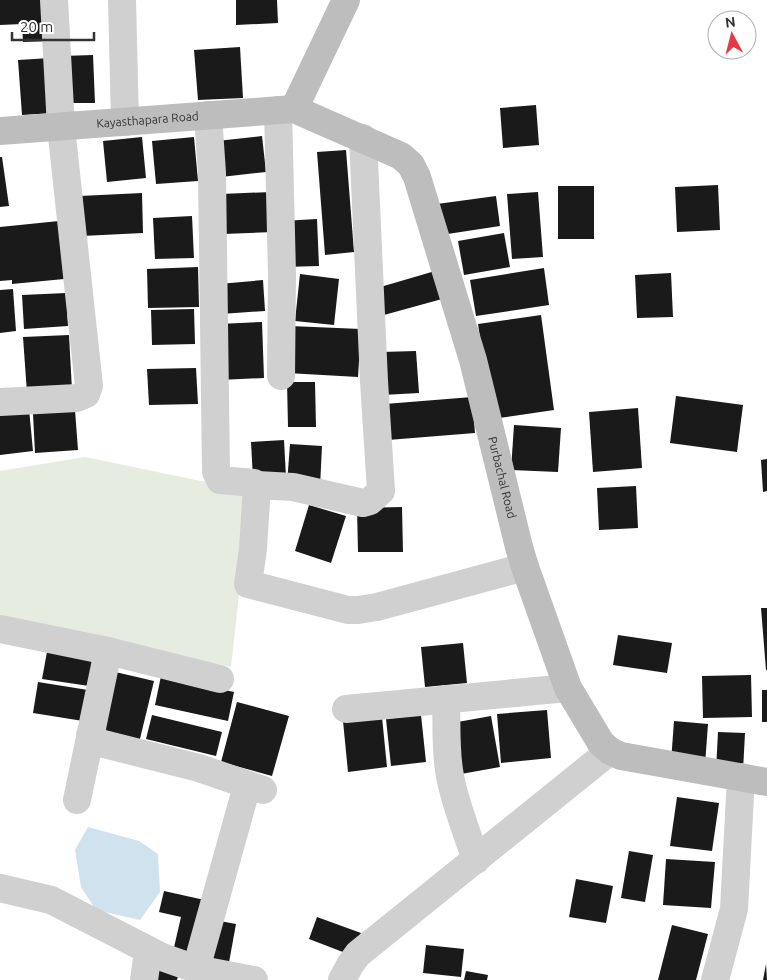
<svg xmlns="http://www.w3.org/2000/svg" width="767" height="980" font-family="Ubuntu,sans-serif">
  <rect width="100%" height="100%" fill="#fff"/>
  <path fill="#e6ecdf" d="M 85,457 L 201,481 L 251,487 L 231,667 L 0,618 L 0,471 Z"/>
  <path fill="#cfe2ee" d="M 88,827 L 139,841 L 158,854 L 160,892 L 140,920 L 96,910 L 81,887 L 75,850 Z"/>
  <g fill="#1a1a1a">
    <path d="M 0,0 L 48,0 L 50,41 L 23,42 L 22,24 L 0,25 Z"/>
    <path d="M 236,0 L 277,0 L 278,23 L 236,25 Z"/>
    <path d="M 240,47 L 243,98 L 198,100 L 194,50 Z"/>
    <path d="M 93,55 L 95,103 L 64,103 L 62,56 Z"/>
    <path d="M 50,58 L 53,113 L 22,115 L 18,60 Z"/>
    <path d="M 536,105 L 539,145 L 503,148 L 500,108 Z"/>
    <path d="M 262,136 L 266,172 L 221,177 L 217,141 Z"/>
    <path d="M 142,137 L 146,178 L 107,182 L 103,141 Z"/>
    <path d="M 194,137 L 198,181 L 156,184 L 152,141 Z"/>
    <path d="M 346,150 L 354,252 L 325,255 L 317,152 Z"/>
    <path d="M 0,157 L 2,157 L 9,206 L 0,207 Z"/>
    <path d="M 718,185 L 720,230 L 677,232 L 675,187 Z"/>
    <rect x="558" y="186" width="36" height="53"/>
    <path d="M 271,192 L 273,232 L 223,234 L 221,194 Z"/>
    <path d="M 538,192 L 543,257 L 512,259 L 507,194 Z"/>
    <path d="M 142,193 L 143,233 L 82,236 L 80,196 Z"/>
    <path d="M 496,196 L 500,226 L 441,235 L 437,204 Z"/>
    <path d="M 192,216 L 194,258 L 155,259 L 153,218 Z"/>
    <path d="M 317,219 L 319,266 L 284,267 L 282,221 Z"/>
    <path d="M 59,221 L 64,279 L 12,284 L 12,280 L 0,281 L 0,227 Z"/>
    <path d="M 504,233 L 510,267 L 464,275 L 458,241 Z"/>
    <path d="M 198,267 L 199,307 L 148,308 L 147,269 Z"/>
    <path d="M 544,268 L 549,305 L 476,316 L 470,280 Z"/>
    <path d="M 435,271 L 442,299 L 384,315 L 377,288 Z"/>
    <path d="M 671,273 L 673,317 L 637,318 L 635,275 Z"/>
    <path d="M 300,274 L 339,279 L 334,325 L 295,321 Z"/>
    <path d="M 263,280 L 265,311 L 221,314 L 219,284 Z"/>
    <path d="M 13,289 L 16,331 L 0,333 L 0,290 Z"/>
    <path d="M 66,293 L 68,326 L 24,329 L 22,295 Z"/>
    <path d="M 194,309 L 195,344 L 152,345 L 151,310 Z"/>
    <path d="M 541,315 L 554,410 L 492,419 L 478,324 Z"/>
    <path d="M 262,322 L 264,378 L 220,380 L 219,324 Z"/>
    <path d="M 290,326 L 361,329 L 358,377 L 287,373 Z"/>
    <path d="M 69,335 L 72,390 L 27,393 L 23,337 Z"/>
    <path d="M 416,351 L 419,393 L 383,395 L 381,352 Z"/>
    <path d="M 196,368 L 198,404 L 149,405 L 147,369 Z"/>
    <path d="M 287,382 L 315,382 L 316,427 L 288,427 Z"/>
    <path d="M 676,396 L 743,405 L 737,452 L 670,443 Z"/>
    <path d="M 472,397 L 475,433 L 388,440 L 385,404 Z"/>
    <path d="M 638,408 L 642,468 L 593,472 L 589,412 Z"/>
    <path d="M 29,409 L 33,451 L 0,455 L 0,413 Z"/>
    <path d="M 75,410 L 78,450 L 35,453 L 33,414 Z"/>
    <path d="M 514,425 L 561,428 L 558,472 L 511,470 Z"/>
    <path d="M 284,440 L 286,477 L 253,479 L 251,442 Z"/>
    <path d="M 290,444 L 322,446 L 320,487 L 287,484 Z"/>
    <path d="M 767,459 L 767,491 L 763,492 L 761,460 Z"/>
    <path d="M 636,486 L 638,528 L 599,530 L 597,488 Z"/>
    <path d="M 309,505 L 346,516 L 331,563 L 295,551 Z"/>
    <path d="M 402,507 L 403,552 L 358,552 L 357,508 Z"/>
    <path d="M 761,608 L 767,608 L 767,670 L 766,670 Z"/>
    <path d="M 618,635 L 672,643 L 667,673 L 613,665 Z"/>
    <path d="M 463,643 L 467,683 L 425,687 L 421,647 Z"/>
    <path d="M 47,652 L 93,660 L 89,686 L 42,679 Z"/>
    <path d="M 111,671 L 154,681 L 138,747 L 95,737 Z"/>
    <path d="M 751,675 L 752,717 L 703,718 L 702,676 Z"/>
    <path d="M 161,676 L 234,692 L 228,721 L 155,705 Z"/>
    <path d="M 38,682 L 88,690 L 83,721 L 33,713 Z"/>
    <rect x="762" y="690" width="5" height="32"/>
    <path d="M 237,702 L 289,716 L 272,776 L 221,762 Z"/>
    <path d="M 547,710 L 551,758 L 501,763 L 497,714 Z"/>
    <path d="M 152,715 L 222,732 L 216,756 L 146,739 Z"/>
    <path d="M 421,715 L 426,762 L 391,766 L 386,719 Z"/>
    <path d="M 491,716 L 500,767 L 461,774 L 452,723 Z"/>
    <path d="M 382,717 L 387,767 L 348,772 L 343,721 Z"/>
    <path d="M 674,721 L 708,724 L 705,765 L 671,762 Z"/>
    <path d="M 718,732 L 745,733 L 743,771 L 716,770 Z"/>
    <path d="M 677,797 L 719,803 L 712,851 L 670,846 Z"/>
    <path d="M 629,851 L 653,855 L 645,902 L 621,898 Z"/>
    <path d="M 666,859 L 715,862 L 711,908 L 663,905 Z"/>
    <path d="M 576,879 L 613,886 L 606,923 L 569,917 Z"/>
    <path d="M 164,891 L 209,901 L 195,961 L 172,956 L 181,917 L 159,912 Z"/>
    <path d="M 317,917 L 361,933 L 348,954 L 309,939 Z"/>
    <path d="M 209,919 L 236,924 L 228,968 L 201,963 Z"/>
    <path d="M 672,925 L 708,934 L 696,980 L 658,980 Z"/>
    <path d="M 426,945 L 464,949 L 461,977 L 423,973 Z"/>
    <path d="M 766,964 L 767,980 L 763,980 Z"/>
    <path d="M 159,965 L 180,970 L 177,980 L 155,980 Z"/>
    <path d="M 466,971 L 488,975 L 487,980 L 464,980 Z"/>
  </g>
  <g fill="none" stroke-linecap="round" stroke-linejoin="round">
    <g stroke="#d0d0d0" stroke-width="28">
      <path d="M 122,0 L 125,122"/>
      <path d="M 278,110 L 282,274 L 281,376"/>
      <path d="M 208,115 L 212,173 L 216,472 L 220,480 L 254,483 L 257,485 L 253,549 L 248,584 L 348,610 L 358,610 L 377,607 L 525,567"/>
      <path d="M 0,402 L 77,398 L 86,394 L 89,386 L 61,127 L 54,0"/>
      <path d="M 257,485 L 293,487 L 363,503 L 370,501 L 381,491 L 374,381 L 363,138"/>
      <path d="M 0,629 L 108,651 L 220,679"/>
      <path d="M 446,699 C 447,724 445,751 450,776 C 455,804 467,832 476,860"/>
      <path d="M 346,709 L 568,688"/>
      <path d="M 90,735 L 100,743 L 199,768 L 263,790"/>
      <path d="M 77,800 L 108,651"/>
      <path d="M 0,888 L 51,900 L 162,957 L 196,969 L 254,980"/>
      <path d="M 196,969 L 247,786"/>
      <path d="M 144,980 L 148,952"/>
      <path d="M 342,980 L 350,965 L 358,954 L 610,751"/>
      <path d="M 715,980 L 734,909 L 741,777"/>
    </g>
    <g stroke="#bdbdbd" stroke-width="28">
      <path d="M 294,109 L 346,0"/>
      <path id="s1" d="M 0,131 L 294,109 L 401,156 L 411,165 L 417,177 L 473,360 L 519,547 L 525,567 L 568,688 L 601,743 L 610,751 L 621,756 L 767,782"/>
    </g>
  </g>
  <g text-anchor="middle" stroke-width="5" stroke-linejoin="round" paint-order="stroke">
    <g font-size="12" fill="#333" stroke="#fff">
      <text dy="4" stroke="none"><textPath href="#s1" startOffset="148">Kayasthapara Road</textPath></text>
      <text dy="4" stroke="none"><textPath href="#s1" startOffset="751">Purbachal Road</textPath></text>
    </g>
  </g>
  <g transform="translate(732 35) rotate(353)"><circle r="24" fill="#ffffff" stroke="#adadad"/>
  <path d="M0-4L9 19L0 12L-9 19Z" fill="#e63946"/>
  <text y="-8" font-size="14" font-weight="bold" text-anchor="middle" fill="#333333">N</text>
  </g>
  <path d="M12 32v8h82v-8" fill="none" stroke="#333333" stroke-width="2.5"/>
  <text x="20" y="32" font-size="15" fill="#333333" stroke="#ffffff" stroke-width="4" paint-order="stroke">20 m</text>
</svg>
